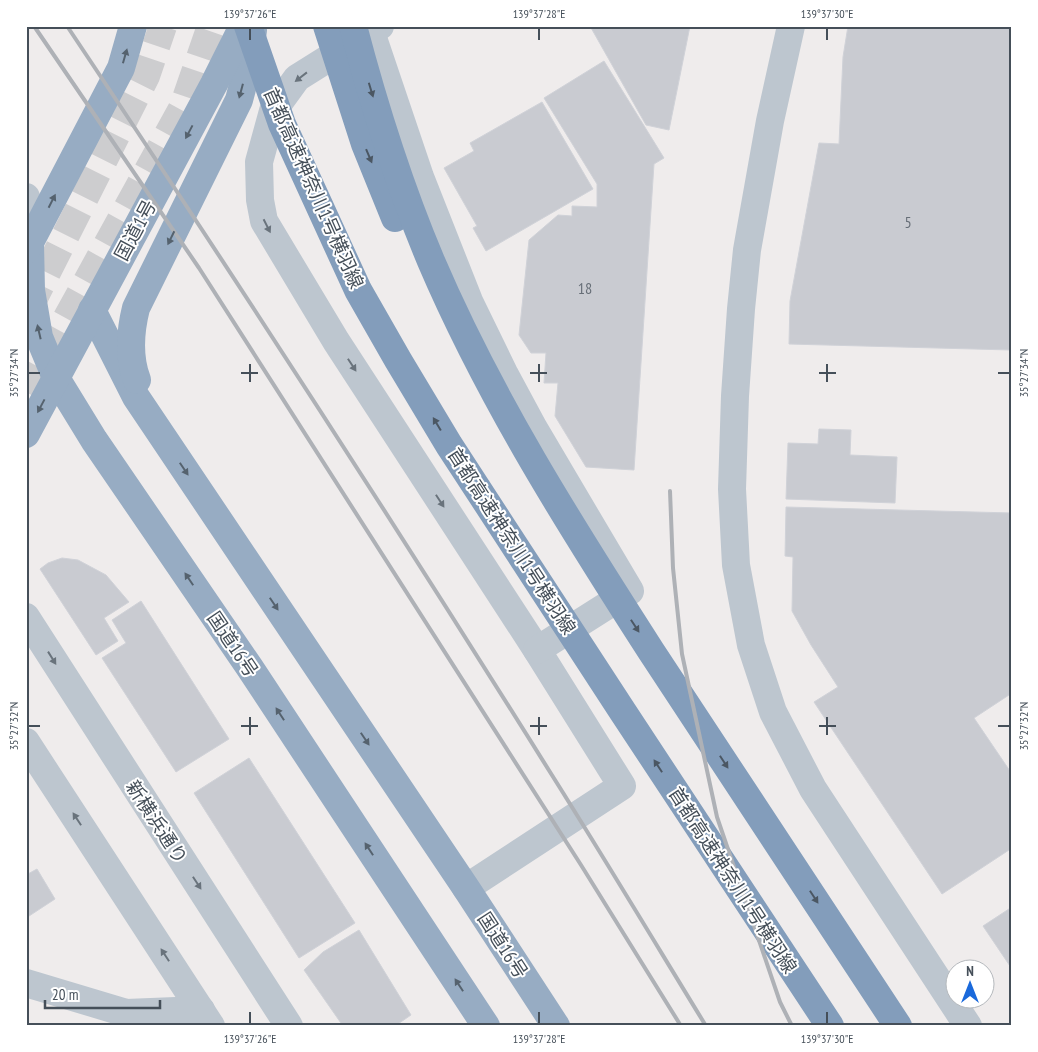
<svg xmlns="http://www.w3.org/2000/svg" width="1038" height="1052" font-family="'PT Sans Narrow','Noto Sans JP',sans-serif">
  <rect width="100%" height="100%" fill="#efecec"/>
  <g fill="#c9cbd1" stroke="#d0d2d8">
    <path d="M 590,26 L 690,26 L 669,130 L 646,125 Z"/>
    <path d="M 848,26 L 1012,26 L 1011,350 L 789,344 L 790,301 L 819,143 L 839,144 L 843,57 Z"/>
    <path d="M 604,61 L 664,158 L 654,164 L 634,470 L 586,467 L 555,416 L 558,383 L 544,383 L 546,353 L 531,353 L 519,335 L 529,240 L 558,215 L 572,216 L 572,206 L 597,207 L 597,184 L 544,98 Z"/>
    <path d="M 542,102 L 593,189 L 486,251 L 473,228 L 477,226 L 444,168 L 474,151 L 470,143 Z"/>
    <path d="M 819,429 L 851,430 L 850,455 L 897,457 L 895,503 L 786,499 L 788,443 L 818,444 Z"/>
    <path d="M 786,507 L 1012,513 L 1012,693 L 974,718 L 1012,774 L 1012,848 L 942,894 L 814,702 L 838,687 L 811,645 L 792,611 L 793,557 L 785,556 Z"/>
    <path d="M 62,558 L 78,560 L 106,575 L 129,602 L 104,618 L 118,641 L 96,655 L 40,569 L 48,563 Z"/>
    <path d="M 141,601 L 229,739 L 176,772 L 102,658 L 126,643 L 112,620 Z"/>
    <path d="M 249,758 L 355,923 L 299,958 L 194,793 Z"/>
    <path d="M 37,869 L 55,899 L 26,918 L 26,875 Z"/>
    <path d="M 1012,907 L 1012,969 L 983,926 Z"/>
    <path d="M 359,930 L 411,1015 L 395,1026 L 343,1026 L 304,970 L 323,952 Z"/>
  </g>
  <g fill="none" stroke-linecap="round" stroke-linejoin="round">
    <g stroke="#cdcdcf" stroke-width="28" stroke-dasharray="28 14" stroke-linecap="butt">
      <path d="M 28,310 L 146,76 L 163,26"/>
      <path d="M 26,392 L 183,107 L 211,26"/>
    </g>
    <g stroke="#bdc6cf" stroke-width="28">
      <path d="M 380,26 L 297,78 L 273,111 L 259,162 L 260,200 L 264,221 L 336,341 L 537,650 L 622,786 L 466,888"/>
      <path d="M 371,32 L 420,177 L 469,301 L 505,375 L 533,427 L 630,591 L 537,650"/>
      <path d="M 26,197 L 30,244"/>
      <path d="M 26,983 L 126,1013 L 201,1010"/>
    </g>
    <g stroke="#bdc6cf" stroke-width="28">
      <path d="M 791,26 L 770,121 L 747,250 L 741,309 L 735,396 L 732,489 L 736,565 L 751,645 L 773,712 L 813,789 L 968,1026"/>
      <path d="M 26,617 L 289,1026"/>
      <path d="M 26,742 L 211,1026"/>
    </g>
    <g stroke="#97acc3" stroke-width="28">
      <path d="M 30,244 L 31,290 L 39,337 L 56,378 L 94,440 L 250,668 L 486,1026"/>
      <path d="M 26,250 L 121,68 L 133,26"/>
      <path d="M 92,310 L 136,397 L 466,888 L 556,1026"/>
      <path d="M 137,380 C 128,356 130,332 136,308 L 239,100 L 248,66 L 253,30"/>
      <path d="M 26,434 L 214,84 L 243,26"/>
    </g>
    <g stroke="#839dbb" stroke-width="28">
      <path d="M 248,26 L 282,124 L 309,183 L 358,290 L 398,360 L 449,445 L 623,712 L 830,1026"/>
      <path d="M 327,26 L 365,144 L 395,218"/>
      <path d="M 353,26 C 374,106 399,185 431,261 C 490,399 570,525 651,651 C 733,777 816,901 898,1026"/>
    </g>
    <g stroke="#aeb1b6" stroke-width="4">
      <path d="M 34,26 L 199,268 L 581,865 L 681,1026"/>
      <path d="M 67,26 C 232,273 393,521 550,772 C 603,856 654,941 706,1026"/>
      <path d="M 670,491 L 673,568 L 682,654 L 717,817 L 780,1002 L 792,1026"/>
    </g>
  </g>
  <defs><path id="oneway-solid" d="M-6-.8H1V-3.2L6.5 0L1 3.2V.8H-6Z" transform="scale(1.25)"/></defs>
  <g fill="#55626e">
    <use href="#oneway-solid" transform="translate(125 56) rotate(-74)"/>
    <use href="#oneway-solid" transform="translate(241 91) rotate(105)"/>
    <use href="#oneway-solid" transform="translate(189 132) rotate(118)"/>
    <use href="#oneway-solid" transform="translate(52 201) rotate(-63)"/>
    <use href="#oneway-solid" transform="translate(171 238) rotate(116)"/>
    <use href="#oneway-solid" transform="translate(39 332) rotate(-103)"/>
    <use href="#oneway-solid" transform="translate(41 406) rotate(118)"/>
    <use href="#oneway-solid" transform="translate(184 469) rotate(56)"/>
    <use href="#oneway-solid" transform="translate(189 579) rotate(-124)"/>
    <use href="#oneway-solid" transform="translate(274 604) rotate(56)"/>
    <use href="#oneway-solid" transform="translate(280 714) rotate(-123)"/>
    <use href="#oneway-solid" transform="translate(365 739) rotate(56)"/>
    <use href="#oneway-solid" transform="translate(369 849) rotate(-123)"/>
    <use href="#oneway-solid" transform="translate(459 985) rotate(-123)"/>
  </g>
  <g fill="#69737c">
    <use href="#oneway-solid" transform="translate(301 77) rotate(142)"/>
    <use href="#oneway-solid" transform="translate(267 226) rotate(63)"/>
    <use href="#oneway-solid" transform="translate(352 365) rotate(57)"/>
    <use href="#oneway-solid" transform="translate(440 501) rotate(57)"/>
    <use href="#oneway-solid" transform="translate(52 658) rotate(58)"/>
    <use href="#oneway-solid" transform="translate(77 819) rotate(-123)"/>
    <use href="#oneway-solid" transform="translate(197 883) rotate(57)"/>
    <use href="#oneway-solid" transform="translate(165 955) rotate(-123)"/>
  </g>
  <g fill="#4b5763">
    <use href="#oneway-solid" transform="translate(371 90) rotate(73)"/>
    <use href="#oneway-solid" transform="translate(369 156) rotate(67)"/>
    <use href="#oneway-solid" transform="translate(437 424) rotate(-121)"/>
    <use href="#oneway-solid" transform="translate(635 626) rotate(57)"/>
    <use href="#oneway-solid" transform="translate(724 762) rotate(57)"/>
    <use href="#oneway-solid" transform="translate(658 766) rotate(-123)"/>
    <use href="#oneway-solid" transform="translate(814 897) rotate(57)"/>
  </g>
  <path fill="none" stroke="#454f59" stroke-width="2" d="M 250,28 L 250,40M 539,28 L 539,40M 827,28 L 827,40M 250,364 L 250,382M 539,364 L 539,382M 827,364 L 827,382M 28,373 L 40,373M 241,373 L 258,373M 530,373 L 547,373M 819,373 L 836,373M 998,373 L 1010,373M 250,717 L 250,735M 539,717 L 539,735M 827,717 L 827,735M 28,726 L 40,726M 241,726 L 258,726M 530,726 L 547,726M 819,726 L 836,726M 998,726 L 1010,726M 250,1012 L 250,1024M 539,1012 L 539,1024M 827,1012 L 827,1024"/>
  <g text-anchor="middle" stroke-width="4" stroke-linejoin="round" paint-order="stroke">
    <g font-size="16" fill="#666e77">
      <text x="908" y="228">5</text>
      <text x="585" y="294">18</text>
    </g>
    <g font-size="19" fill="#454f59" stroke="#fff">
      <text transform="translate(314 188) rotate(66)" y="7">首都高速神奈川1号横羽線</text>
      <text transform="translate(135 230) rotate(-62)" y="7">国道1号</text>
      <text transform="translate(512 541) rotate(57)" y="7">首都高速神奈川1号横羽線</text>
      <text transform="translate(233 644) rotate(56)" y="7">国道16号</text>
      <text transform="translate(157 822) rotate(57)" y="7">新横浜通り</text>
      <text transform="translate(733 880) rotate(57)" y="7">首都高速神奈川1号横羽線</text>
      <text transform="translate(503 945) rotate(57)" y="7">国道16号</text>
    </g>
  </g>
  <rect width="1038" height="1052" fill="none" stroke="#ffffff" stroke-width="55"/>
  <g transform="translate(970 984)"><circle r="24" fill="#ffffff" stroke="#b5b9bd"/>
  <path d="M0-4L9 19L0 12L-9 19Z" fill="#1a69db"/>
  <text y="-8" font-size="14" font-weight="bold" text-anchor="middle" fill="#454f59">N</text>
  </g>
  <path d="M45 1000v8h115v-8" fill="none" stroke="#454f59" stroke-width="2.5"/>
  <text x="52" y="1000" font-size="15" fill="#454f59" stroke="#ffffff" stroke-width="4" paint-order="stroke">20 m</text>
  <rect x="28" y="28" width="982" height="996" fill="none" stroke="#454f59" stroke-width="2"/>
  <g font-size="12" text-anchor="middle" fill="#454f59">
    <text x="250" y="18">139°37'26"E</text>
    <text x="539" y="18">139°37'28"E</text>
    <text x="827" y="18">139°37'30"E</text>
    <text transform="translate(14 373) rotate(-90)" y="4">35°27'34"N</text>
    <text transform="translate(1024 373) rotate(-90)" y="4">35°27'34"N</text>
    <text transform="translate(14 726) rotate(-90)" y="4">35°27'32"N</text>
    <text transform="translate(1024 726) rotate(-90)" y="4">35°27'32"N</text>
    <text x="250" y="1043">139°37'26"E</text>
    <text x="539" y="1043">139°37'28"E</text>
    <text x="827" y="1043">139°37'30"E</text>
  </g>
</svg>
